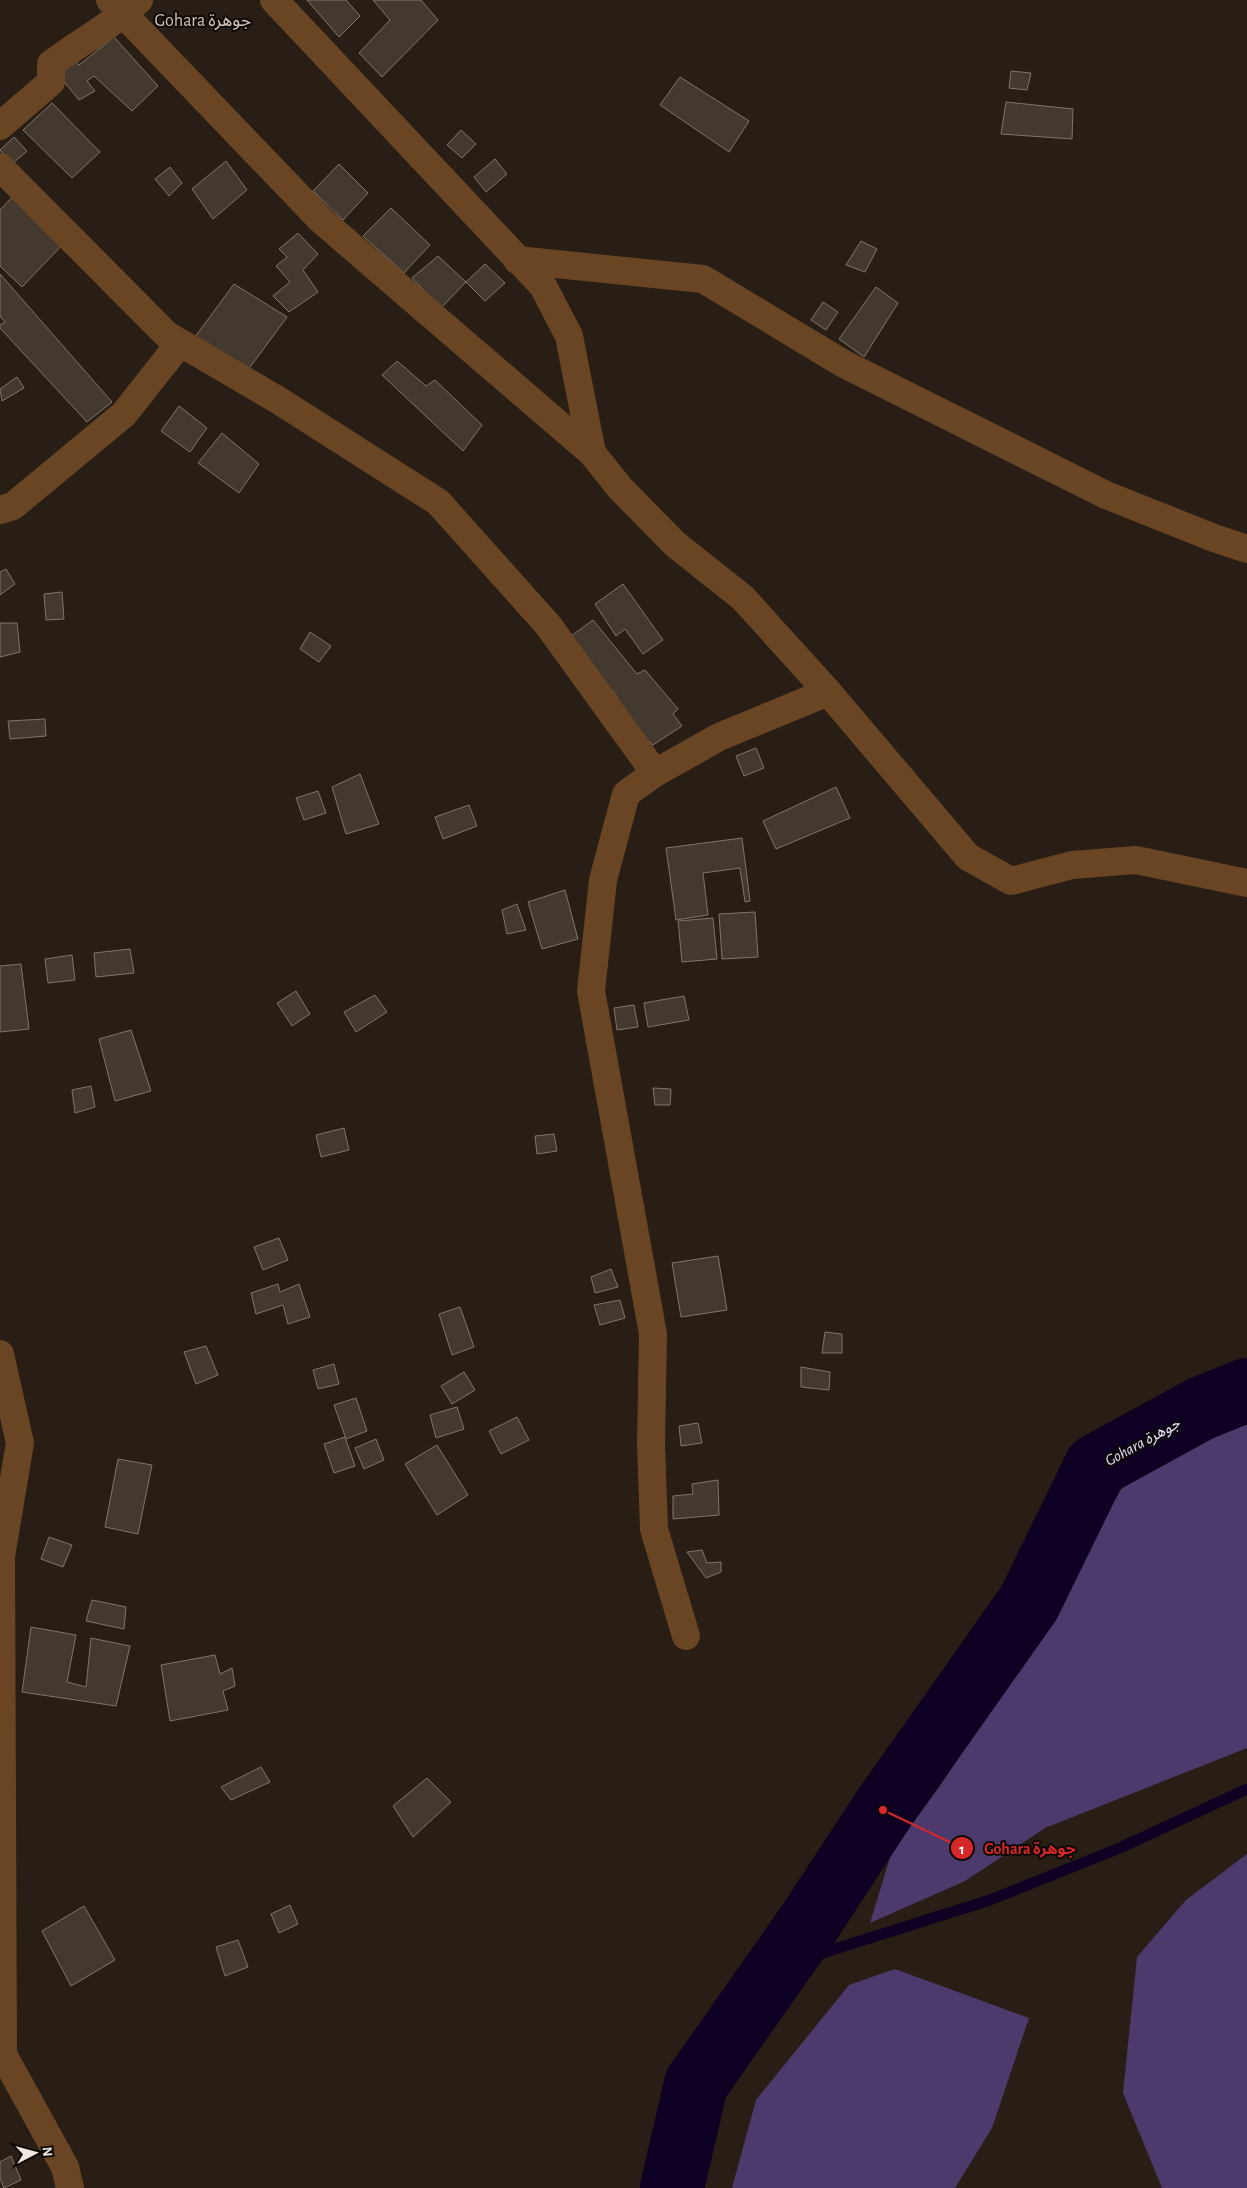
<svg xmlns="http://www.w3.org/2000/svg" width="1247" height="2188" font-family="'Alegreya Sans','Noto Sans Arabic',sans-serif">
  <rect width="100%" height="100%" fill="#281e15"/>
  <g fill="#4d3a6c">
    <path d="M 1247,1420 L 1247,1748 L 1045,1828 L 965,1881 L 870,1923 L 892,1851 L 940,1786 L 1046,1622 L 1090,1539 L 1124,1485 L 1231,1425 Z"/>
    <path d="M 1247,1854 L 1247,2188 L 1162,2188 L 1123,2093 L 1137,1957 L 1186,1900 Z"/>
    <path d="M 895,1969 L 1029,2018 L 992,2128 L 955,2188 L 732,2188 L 756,2100 L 849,1985 Z"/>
  </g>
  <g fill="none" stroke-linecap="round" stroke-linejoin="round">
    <path stroke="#0e0023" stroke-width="11" d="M 778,1967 L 990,1900 L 1122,1847 L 1247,1789"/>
    <path stroke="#0e0023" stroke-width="64" d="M 672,2188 L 696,2084 L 809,1923 L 883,1810 L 1029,1603 L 1096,1466 L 1200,1409 L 1247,1390"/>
  </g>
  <g fill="#44392f" stroke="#81756a">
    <path d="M 307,0 L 346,0 L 360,16 L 339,37 Z"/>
    <path d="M 373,0 L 421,0 L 438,20 L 382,77 L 359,53 L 390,20 Z"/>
    <path d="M 114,37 L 158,86 L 132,111 L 94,76 L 87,81 L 95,91 L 79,100 L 62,79 L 58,66 L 73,58 L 79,65 Z"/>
    <path d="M 1011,71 L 1031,73 L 1027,90 L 1009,88 Z"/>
    <path d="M 680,77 L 749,121 L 729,152 L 660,105 Z"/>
    <path d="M 1006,102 L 1073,109 L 1072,139 L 1001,134 Z"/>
    <path d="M 52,103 L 100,152 L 72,178 L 23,130 Z"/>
    <path d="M 461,130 L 476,144 L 462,158 L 447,145 Z"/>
    <path d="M 14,137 L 27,151 L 12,164 L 0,150 Z"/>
    <path d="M 495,159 L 507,174 L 486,192 L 474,177 Z"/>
    <path d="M 226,161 L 247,190 L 213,219 L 192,189 Z"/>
    <path d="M 339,164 L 368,193 L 343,220 L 313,191 Z"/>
    <path d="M 170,167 L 182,183 L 169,196 L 155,179 Z"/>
    <path d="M 17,192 L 67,240 L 22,287 L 0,266 L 0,210 Z"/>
    <path d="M 391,208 L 430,245 L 404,273 L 363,236 Z"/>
    <path d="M 298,233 L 318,254 L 303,270 L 318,292 L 289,312 L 273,296 L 290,282 L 276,266 L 287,257 L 279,249 Z"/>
    <path d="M 861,241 L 877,249 L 865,272 L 846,265 Z"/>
    <path d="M 438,256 L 466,282 L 441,308 L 412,278 Z"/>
    <path d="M 485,264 L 505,283 L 485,301 L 466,282 Z"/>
    <path d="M 0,274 L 112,402 L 87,422 L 0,328 L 0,325 L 5,322 L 0,316 Z"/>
    <path d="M 234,284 L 287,317 L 248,370 L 195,337 Z"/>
    <path d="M 876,287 L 898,303 L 864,357 L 839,339 Z"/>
    <path d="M 823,302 L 838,312 L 826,330 L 811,320 Z"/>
    <path d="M 397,361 L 426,386 L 435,380 L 482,425 L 463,451 L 382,375 Z"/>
    <path d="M 17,377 L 24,388 L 2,401 L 0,389 Z"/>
    <path d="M 179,406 L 207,428 L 190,452 L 161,431 Z"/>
    <path d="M 222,433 L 259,464 L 239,493 L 198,463 Z"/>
    <path d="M 6,569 L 15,584 L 0,595 L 0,572 Z"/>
    <path d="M 623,584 L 663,640 L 643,654 L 625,629 L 616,636 L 595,604 Z"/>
    <path d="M 62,592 L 64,619 L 46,620 L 44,594 Z"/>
    <path d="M 593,620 L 637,674 L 645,670 L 678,709 L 673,714 L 682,726 L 653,745 L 641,734 L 613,691 L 606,694 L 567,639 Z"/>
    <path d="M 0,623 L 17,623 L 20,652 L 0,657 Z"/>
    <path d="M 310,632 L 331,646 L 319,662 L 300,649 Z"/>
    <path d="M 45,719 L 46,736 L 10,739 L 8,721 Z"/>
    <path d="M 756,748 L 764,768 L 744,776 L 736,756 Z"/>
    <path d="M 360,774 L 379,824 L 346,834 L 332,787 Z"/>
    <path d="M 836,787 L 850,818 L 776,849 L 763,821 Z"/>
    <path d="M 318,791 L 326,813 L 304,820 L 296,798 Z"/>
    <path d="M 469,805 L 477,826 L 443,839 L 435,817 Z"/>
    <path d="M 742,838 L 750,901 L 745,902 L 740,868 L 703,873 L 708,915 L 676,920 L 666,848 Z"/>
    <path d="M 565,890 L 578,939 L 542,949 L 528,902 Z"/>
    <path d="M 517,904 L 526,930 L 507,934 L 502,910 Z"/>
    <path d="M 755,912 L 758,957 L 722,959 L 719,914 Z"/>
    <path d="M 713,918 L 717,959 L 682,962 L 678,921 Z"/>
    <path d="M 130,949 L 134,973 L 96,977 L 94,953 Z"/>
    <path d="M 72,955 L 75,980 L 48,983 L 45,959 Z"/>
    <path d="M 21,964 L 29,1029 L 0,1032 L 0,966 Z"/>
    <path d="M 296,991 L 310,1014 L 292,1026 L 277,1003 Z"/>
    <path d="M 375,995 L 387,1012 L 356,1032 L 344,1012 Z"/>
    <path d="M 684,996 L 689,1020 L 648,1027 L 644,1003 Z"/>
    <path d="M 634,1005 L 638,1027 L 617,1030 L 614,1008 Z"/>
    <path d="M 131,1030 L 151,1091 L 115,1101 L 99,1039 Z"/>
    <path d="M 91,1086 L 95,1107 L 75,1113 L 72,1090 Z"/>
    <path d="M 653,1088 L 671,1089 L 670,1105 L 655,1105 Z"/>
    <path d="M 344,1128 L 349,1150 L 321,1157 L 316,1135 Z"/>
    <path d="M 554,1134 L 557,1151 L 537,1154 L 535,1136 Z"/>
    <path d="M 279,1238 L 288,1260 L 263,1270 L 254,1247 Z"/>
    <path d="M 718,1256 L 727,1310 L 681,1317 L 672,1263 Z"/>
    <path d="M 611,1269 L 618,1287 L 595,1293 L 591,1277 Z"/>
    <path d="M 278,1284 L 280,1292 L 299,1284 L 310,1317 L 288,1324 L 283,1305 L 256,1314 L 251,1293 Z"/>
    <path d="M 620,1300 L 625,1318 L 600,1325 L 594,1305 Z"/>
    <path d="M 460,1307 L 474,1347 L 452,1355 L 439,1314 Z"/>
    <path d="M 825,1332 L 842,1334 L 842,1353 L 822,1353 Z"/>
    <path d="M 206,1346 L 218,1375 L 196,1384 L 184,1352 Z"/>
    <path d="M 334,1364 L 339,1384 L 318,1389 L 313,1370 Z"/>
    <path d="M 801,1367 L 830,1372 L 829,1390 L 801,1387 Z"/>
    <path d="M 464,1372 L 475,1390 L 452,1404 L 441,1386 Z"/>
    <path d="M 356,1398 L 367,1431 L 346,1439 L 334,1405 Z"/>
    <path d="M 457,1407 L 464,1429 L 436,1438 L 430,1415 Z"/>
    <path d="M 517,1417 L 529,1440 L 501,1454 L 489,1431 Z"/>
    <path d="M 698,1423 L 702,1443 L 681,1446 L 679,1426 Z"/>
    <path d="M 345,1437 L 355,1466 L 334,1473 L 324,1444 Z"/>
    <path d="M 376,1439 L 384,1460 L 364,1469 L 355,1448 Z"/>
    <path d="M 437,1445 L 468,1495 L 437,1515 L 405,1464 Z"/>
    <path d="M 118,1459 L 152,1465 L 138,1534 L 105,1527 Z"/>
    <path d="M 718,1480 L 719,1515 L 673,1519 L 673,1496 L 693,1494 L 692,1484 Z"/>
    <path d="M 49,1537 L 72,1545 L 63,1567 L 41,1559 Z"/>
    <path d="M 702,1550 L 707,1563 L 721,1562 L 721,1572 L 706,1578 L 687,1552 Z"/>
    <path d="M 92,1600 L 126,1607 L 124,1629 L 86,1621 Z"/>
    <path d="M 31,1627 L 76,1635 L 67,1682 L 86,1687 L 91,1638 L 130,1646 L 116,1706 L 22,1692 Z"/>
    <path d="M 215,1655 L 220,1674 L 232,1668 L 235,1686 L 223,1691 L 228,1710 L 170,1721 L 161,1665 Z"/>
    <path d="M 261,1767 L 270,1782 L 231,1800 L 221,1787 Z"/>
    <path d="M 427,1778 L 451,1802 L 413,1837 L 393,1806 Z"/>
    <path d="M 290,1905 L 298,1924 L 279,1933 L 271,1914 Z"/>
    <path d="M 84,1906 L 115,1960 L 71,1986 L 42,1931 Z"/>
    <path d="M 238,1940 L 248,1967 L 225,1976 L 216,1947 Z"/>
    <path d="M 11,2156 L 21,2180 L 4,2188 L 0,2179 L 0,2162 Z"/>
  </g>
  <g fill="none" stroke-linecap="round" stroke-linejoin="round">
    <g stroke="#694523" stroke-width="28">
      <path d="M 110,0 L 321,220 L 592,453"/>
      <path d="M 274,0 L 543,286 L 569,336 L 592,453 L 620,488 L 675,544 L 743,598 L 828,692 L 968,857 L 1011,881 L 1072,865 L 1136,860 L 1247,883"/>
      <path d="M 0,126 L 51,82 L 51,64 C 80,42 113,25 139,0"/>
      <path d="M 0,167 L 167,335 L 278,400 L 438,502 L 548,625 L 655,773 L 719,737 L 828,692"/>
      <path d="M 517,260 L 703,279 L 844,364 L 1106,495 L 1214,538 L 1247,549"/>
      <path d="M 0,510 L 13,506 L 124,414 L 180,343"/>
      <path d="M 655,773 L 626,794 L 603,880 L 591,991 L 653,1334 L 651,1444 L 654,1529 L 686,1636"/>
      <path d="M 0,1354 L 20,1443 L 1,1556 L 3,2054"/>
      <path d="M 0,2049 L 65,2167 L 70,2188"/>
    </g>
  </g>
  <g text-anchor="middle" stroke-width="4" stroke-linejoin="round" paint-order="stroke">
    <g font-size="16" font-style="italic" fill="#e4d9fd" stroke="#0d0906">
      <text transform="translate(1142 1441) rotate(-29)" y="6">Gohara جوهرة</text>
    </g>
    <g font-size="18" fill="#d1c2b7" stroke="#0d0906">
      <text x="203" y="26">Gohara جوهرة</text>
    </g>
  </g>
  <path fill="none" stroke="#d62828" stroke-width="2" d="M883 1810L962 1848"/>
  <g fill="#d62828" stroke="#0d0906" stroke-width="2">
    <circle cx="883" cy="1810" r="5"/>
    <circle cx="962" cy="1848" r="12"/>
  </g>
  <g font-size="15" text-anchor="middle" font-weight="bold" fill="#fff">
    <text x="962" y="1854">1</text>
  </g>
  <g font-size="16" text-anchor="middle" font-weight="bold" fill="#d62828" stroke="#0d0906" stroke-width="4" stroke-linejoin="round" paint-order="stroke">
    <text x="1030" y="1854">Gohara جوهرة</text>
  </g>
  <g transform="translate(35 2153) rotate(84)" stroke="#0d0906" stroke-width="4" paint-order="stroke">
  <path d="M0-4L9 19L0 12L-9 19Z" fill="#f0e8e2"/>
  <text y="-8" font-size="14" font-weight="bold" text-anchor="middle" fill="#f0e8e2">N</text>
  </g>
</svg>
